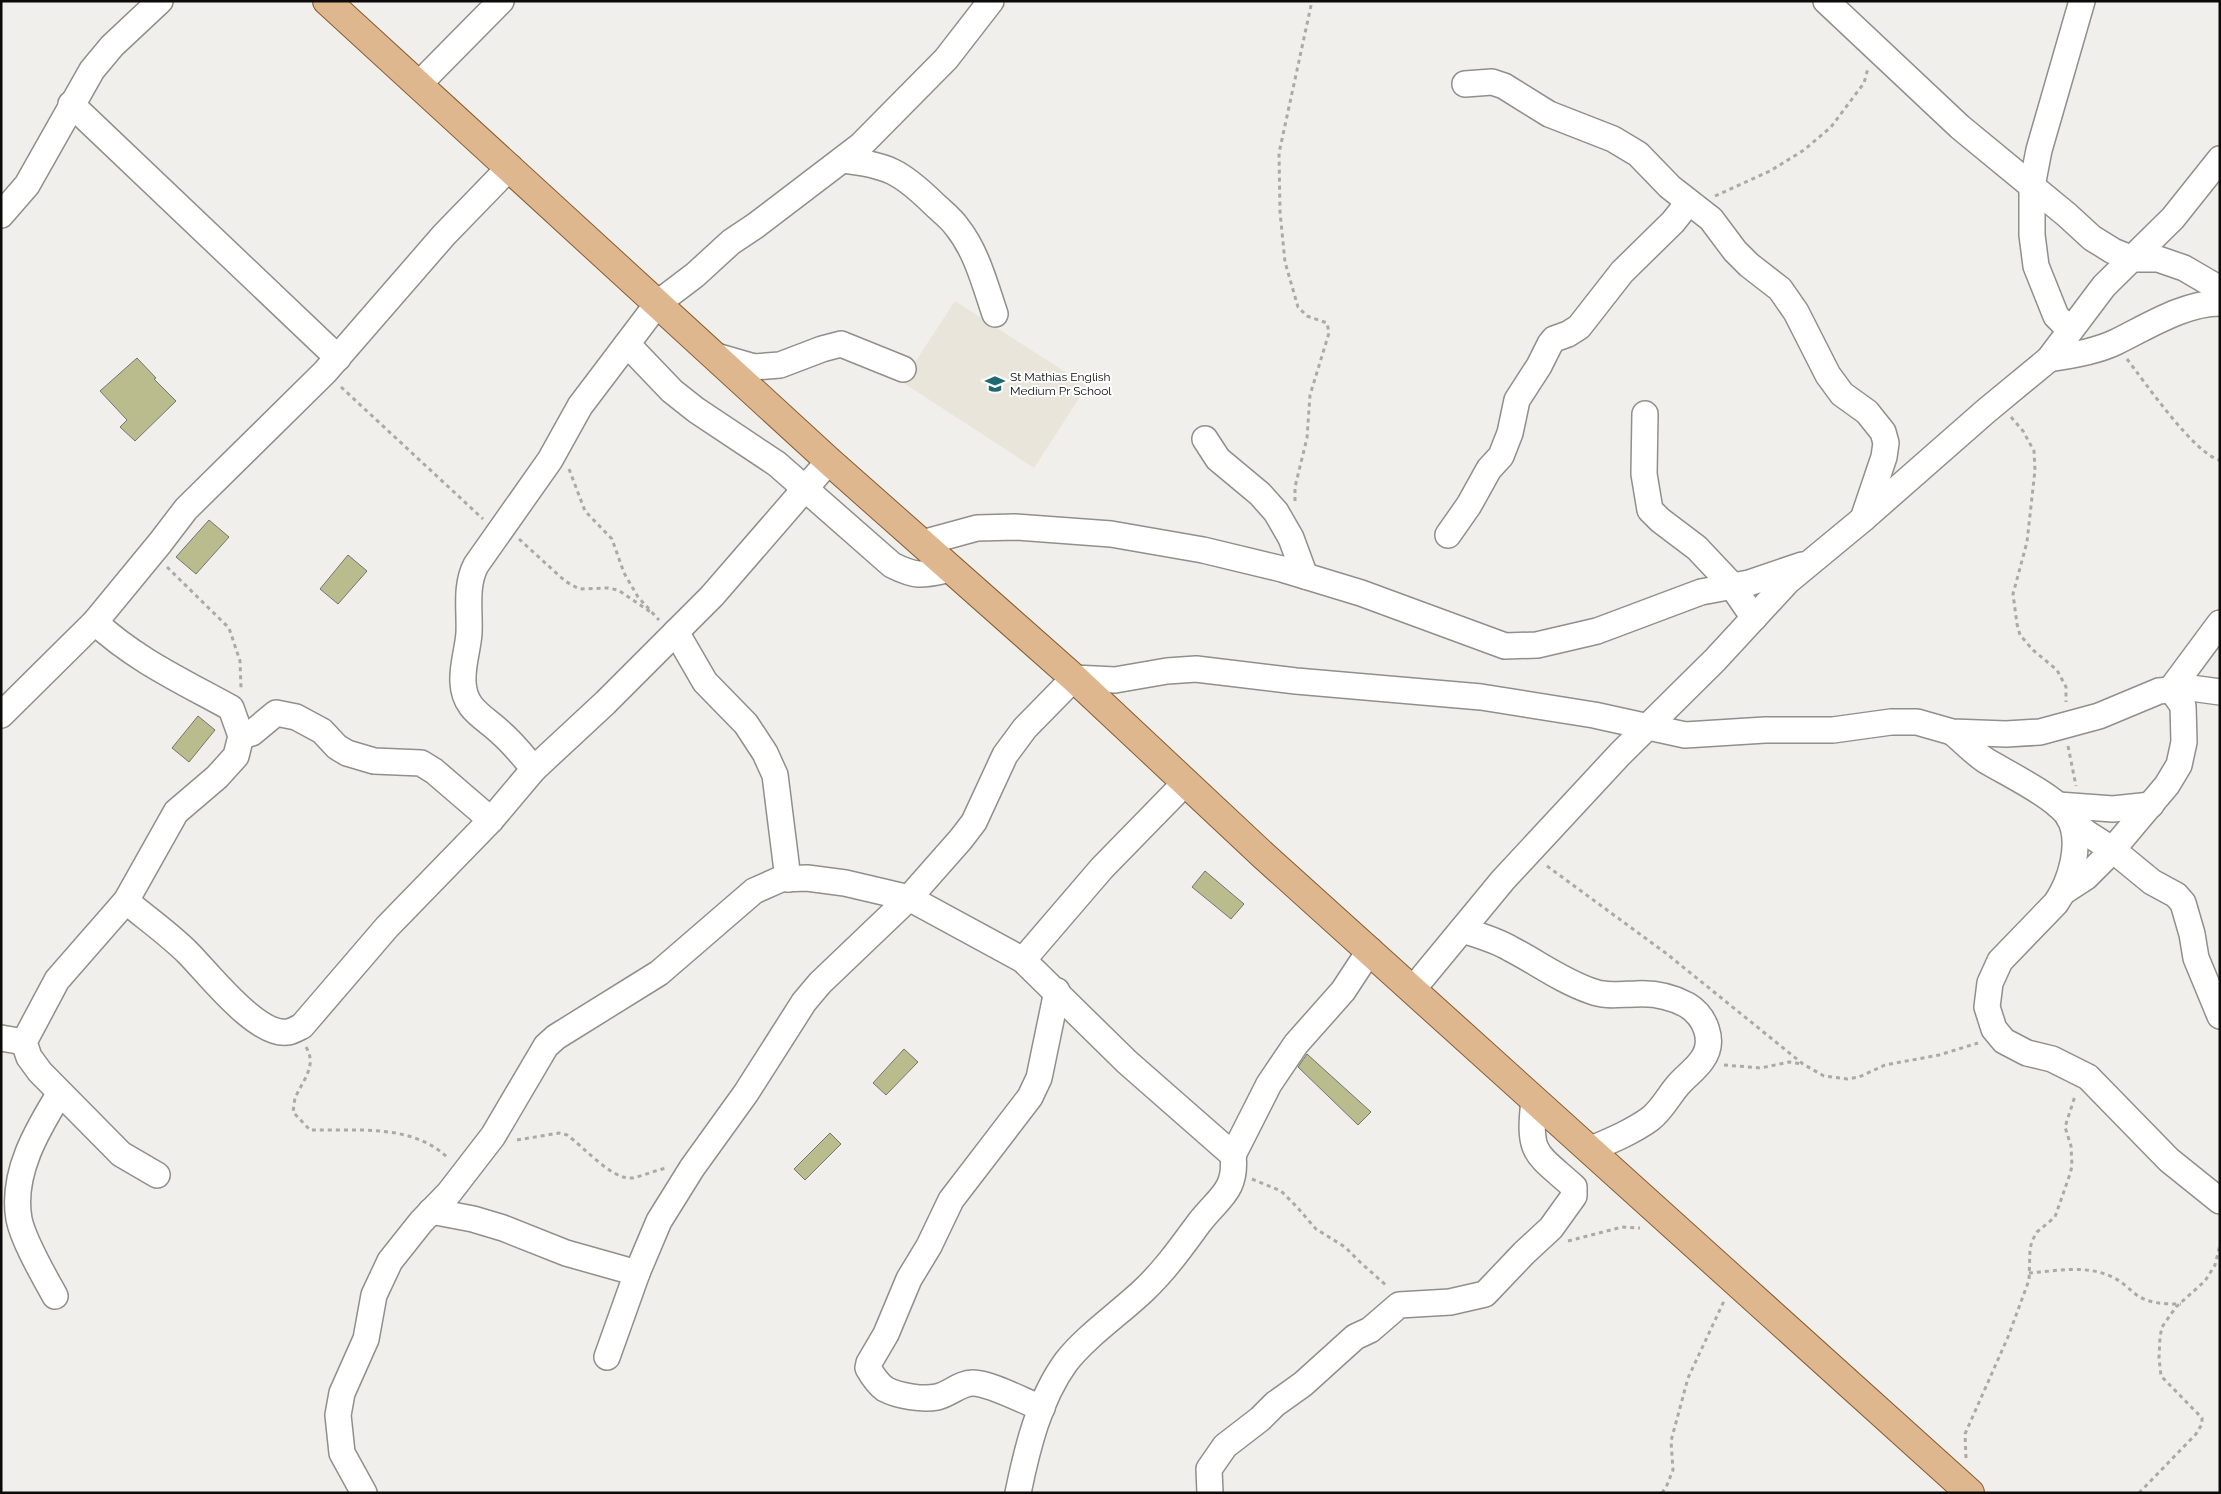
<svg xmlns="http://www.w3.org/2000/svg" width="2221" height="1494" viewBox="0 0 2221 1494" font-family="Raleway,sans-serif">
  <style>
    .built { fill: #eae5da }
    .building { fill: #babc8d; stroke: #757571 }
    .lines { fill: none; stroke-linecap: round; stroke-linejoin: round }
    .minor-casing { stroke: #918f8c; stroke-width: 28 }
    .major-casing { stroke: #875c30; stroke-width: 30 }
    .path { stroke: #abaaa6; stroke-width: 3; stroke-dasharray: 4 4; stroke-linecap: butt }
    .minor { stroke: #fff; stroke-width: 25 }
    .major { stroke: #dfb78f; stroke-width: 28 }
    .labels { text-anchor: middle; dominant-baseline: central; stroke-width: 4; stroke-linejoin: round; paint-order: stroke }
    .poi-label { font-size: 12px; fill: #0c0b0a; stroke: #fff; text-anchor: start }
  </style>
  <rect width="100%" height="100%" fill="#f0efeb"/>
  <!-- built -->
  <path class="built" d="M 955,301 L 1087,386 L 1034,468 L 902,382 Z"/>
  <!-- building -->
  <g class="building">
    <path d="M 137,358 L 156,378 L 154,379 L 176,401 L 135,441 L 120,427 L 127,420 L 100,391 Z"/>
    <path d="M 209,520 L 229,537 L 196,574 L 176,557 Z"/>
    <path d="M 348,555 L 367,571 L 338,604 L 320,589 Z"/>
    <path d="M 198,716 L 215,730 L 189,762 L 172,748 Z"/>
    <path d="M 1205,871 L 1244,904 L 1231,919 L 1192,887 Z"/>
    <path d="M 904,1049 L 918,1062 L 886,1095 L 873,1083 Z"/>
    <path d="M 1307,1054 L 1371,1112 L 1358,1125 L 1298,1067 Z"/>
    <path d="M 830,1133 L 841,1144 L 805,1180 L 794,1169 Z"/>
  </g>
  <g class="lines">
    <defs>
      <g id="minor">
        <path d="M 1826,1 L 1960,127 L 2067,215 L 2092,238 L 2113,251 L 2133,259 L 2158,259 L 2184,268 L 2220,289"/>
        <path d="M 419,84 L 501,1"/>
        <path d="M 1465,84 L 1492,82 L 1504,86 L 1549,114 L 1613,139 L 1638,154 L 1670,187 L 1711,219 L 1735,251 L 1749,265 L 1780,289 L 1796,312 L 1828,375 L 1842,394 L 1867,412 L 1883,432 L 1886,443 L 1884,457 L 1863,519"/>
        <path d="M 71,104 L 338,358"/>
        <path d="M 843,160 C 888,165 901,172 933,203 C 941,211 951,218 957,227 C 977,252 985,285 995,314"/>
        <path d="M 1,215 L 27,185 L 92,70 L 112,46 L 160,1"/>
        <path d="M 2070,330 L 2056,316 L 2036,266 L 2032,235 L 2032,186 L 2039,150 L 2082,1"/>
        <path d="M 627,344 L 672,391 L 696,410 L 777,464 L 892,565 C 918,578 923,575 951,569"/>
        <path d="M 716,356 L 754,367 L 780,365 L 822,349 L 841,344 L 903,369"/>
        <path d="M 2049,359 C 2071,355 2095,352 2116,342 C 2147,327 2184,303 2220,303"/>
        <path d="M 1645,414 L 1644,474 L 1650,510 L 1660,520 L 1697,548 L 1730,583 L 1754,618"/>
        <path d="M 1205,439 L 1218,459 L 1260,494 L 1276,512 L 1291,538 L 1305,576"/>
        <path d="M 1448,535 L 1469,505 L 1489,469 L 1501,456 L 1510,433 L 1517,400 L 1539,366 L 1550,344 L 1554,339 L 1568,334 L 1579,327 L 1622,272 L 1673,222 L 1688,203"/>
        <path d="M 922,543 L 977,528 L 1015,527 L 1111,534 L 1203,550 L 1282,569 L 1361,593 L 1505,646 L 1537,645 L 1597,631 L 1701,592 L 1749,583 L 1802,565"/>
        <path d="M 95,622 C 134,659 184,682 231,708 L 241,736 L 236,756 L 217,777 L 176,812 L 126,901 L 57,980 L 24,1042 L 29,1057 L 40,1072 L 121,1154 L 157,1175"/>
        <path d="M 676,632 L 705,682 L 746,724 L 765,753 L 775,775 L 788,879"/>
        <path d="M 1,715 L 95,622 L 160,543 L 186,509 L 325,372 L 444,235 L 510,167"/>
        <path d="M 1952,732 C 1963,741 1973,752 1985,760 C 2006,773 2059,798 2070,819 C 2082,844 2071,881 2056,903 L 2000,961 L 1990,983 L 1987,1007 L 1994,1029 L 2004,1041 L 2027,1053 L 2052,1059 L 2088,1077 L 2169,1160 L 2220,1201"/>
        <path d="M 241,736 L 252,733 L 276,713 L 296,717 L 322,731 L 337,747 L 347,753 L 374,761 L 421,763 L 434,771 L 491,820"/>
        <path d="M 534,769 C 523,756 513,743 500,732 C 483,716 464,709 463,682 C 462,665 468,649 469,633 C 470,610 465,586 476,565 L 550,460 L 580,406 L 658,303 L 695,275 L 731,242 L 755,226 L 860,146 L 946,59 L 991,1"/>
        <path d="M 2058,805 L 2113,809 L 2151,805"/>
        <path d="M 2069,818 L 2085,832 L 2113,850 L 2152,882 L 2176,895 L 2183,903 L 2192,934 L 2196,958 L 2220,1016"/>
        <path d="M 2063,892 L 2086,877 L 2108,855 L 2167,785 L 2179,765 L 2184,742 L 2183,706 L 2171,689 L 2220,623"/>
        <path d="M 126,901 C 146,918 169,934 188,953 C 208,973 257,1037 288,1032 C 293,1031 298,1028 302,1026 L 387,927 L 491,820 L 534,769 L 605,703 L 712,596 L 829,461"/>
        <path d="M 1462,930 C 1478,935 1496,940 1511,949 C 1538,963 1562,981 1591,991 C 1606,997 1620,994 1636,994 C 1653,993 1672,997 1687,1005 C 1705,1016 1716,1041 1702,1060 C 1696,1069 1686,1076 1679,1084 C 1669,1095 1662,1110 1650,1119 C 1632,1132 1610,1141 1589,1150"/>
        <path d="M 1023,960 L 1102,868 L 1186,782"/>
        <path d="M 1413,989 L 1503,880 L 1620,754 L 1715,660 L 1788,581 L 1863,519 L 1986,411 L 2049,359 L 2104,286 L 2173,218 L 2220,159"/>
        <path d="M 1,1038 L 24,1042"/>
        <path d="M 1233,1155 L 1269,1084 L 1296,1044 L 1343,991 L 1370,950"/>
        <path d="M 431,1211 L 473,1219 L 503,1228 L 566,1253 L 637,1273"/>
        <path d="M 55,1296 C 44,1276 23,1240 19,1219 C 11,1174 37,1130 60,1093"/>
        <path d="M 607,1357 L 637,1273 L 659,1221 L 692,1168 L 746,1093 L 804,1002 L 820,983 L 909,898 L 961,839 L 974,822 L 1005,755 L 1025,728 L 1074,678 L 1115,680 L 1167,671 L 1196,669 L 1296,681 L 1481,697 L 1594,715 L 1685,735 L 1765,730 L 1833,730 L 1891,722 L 1917,722 L 1952,732 L 2006,734 L 2040,732 L 2099,716 L 2159,691 L 2191,688 L 2220,692"/>
        <path d="M 1042,1408 C 1025,1402 990,1383 973,1383 C 960,1383 950,1394 937,1397 C 923,1400 898,1396 885,1389 C 878,1384 872,1375 868,1368 L 869,1363 L 886,1334 L 909,1279 L 929,1246 L 951,1200 L 1030,1097 L 1039,1078 L 1057,991"/>
        <path d="M 364,1493 L 342,1453 L 338,1415 L 342,1393 L 366,1339 L 374,1295 L 390,1261 L 421,1222 L 449,1193 L 493,1136 L 546,1046 L 556,1037 L 659,973 L 754,891 L 781,879 L 807,878 L 845,883 L 909,898 L 1023,960 L 1127,1062 L 1233,1155 C 1237,1191 1219,1197 1199,1223 C 1182,1246 1166,1269 1144,1290 C 1121,1312 1085,1337 1066,1362 C 1039,1399 1027,1449 1018,1493"/>
        <path d="M 1210,1493 L 1209,1469 L 1225,1446 L 1260,1419 L 1275,1404 L 1303,1384 L 1355,1337 L 1370,1330 L 1399,1305 L 1450,1302 L 1485,1294 L 1524,1253 L 1551,1228 L 1574,1196 L 1574,1187 C 1535,1152 1528,1155 1534,1100"/>
      </g>
      <path id="major" d="M 327,1 L 829,461 L 1074,678 L 1264,856 L 1970,1493"/>
    </defs>
    <!-- minor casing -->
    <use href="#minor" class="minor-casing"/>
    <!-- major casing -->
    <use href="#major" class="major-casing"/>
    <!-- path -->
    <g class="path">
      <path d="M 1715,196 L 1770,171 L 1804,150 L 1831,127 L 1864,83 L 1868,68"/>
      <path d="M 2127,359 C 2144,381 2195,455 2220,460"/>
      <path d="M 341,387 L 483,519"/>
      <path d="M 2011,417 L 2023,431 L 2034,451 L 2035,470 L 2027,542 L 2013,594 L 2017,624 L 2020,635 L 2033,650 L 2057,670 L 2066,687 L 2066,702"/>
      <path d="M 569,469 L 585,511 L 612,539 L 624,573 L 638,597 L 659,620"/>
      <path d="M 1295,501 L 1295,487 L 1307,438 L 1310,395 L 1329,333 L 1327,323 L 1307,316 L 1298,307 L 1285,262 L 1280,212 L 1279,153 L 1312,1"/>
      <path d="M 519,539 L 565,581 L 579,589 L 608,588 L 618,590 L 652,613"/>
      <path d="M 167,567 L 229,628 L 240,661 L 241,688"/>
      <path d="M 2068,746 L 2076,786"/>
      <path d="M 1547,866 L 1667,954 L 1803,1064 L 1824,1076 L 1847,1079 L 1859,1077 L 1885,1065 L 1939,1055 L 1978,1043"/>
      <path d="M 306,1047 C 317,1065 304,1079 296,1096 C 294,1100 294,1106 293,1112 L 310,1130 C 357,1131 413,1123 449,1159"/>
      <path d="M 1724,1065 L 1761,1068 L 1789,1062 L 1802,1064"/>
      <path d="M 517,1140 L 559,1133 L 567,1135 C 584,1147 612,1180 632,1178 C 644,1176 655,1170 667,1168"/>
      <path d="M 1252,1179 L 1281,1191 L 1296,1206 L 1316,1229 L 1345,1247 L 1361,1263 L 1388,1287"/>
      <path d="M 1568,1241 L 1622,1227 L 1640,1228"/>
      <path d="M 2029,1273 C 2057,1271 2088,1264 2114,1278 C 2121,1281 2127,1287 2133,1292 C 2146,1304 2164,1304 2181,1304"/>
      <path d="M 1966,1458 L 1965,1434 L 2008,1337 L 2029,1280 L 2030,1249 L 2032,1241 L 2037,1232 L 2055,1217 L 2070,1174 L 2072,1166 L 2071,1146 L 2065,1127 L 2075,1096"/>
      <path d="M 1662,1493 L 1667,1485 L 1673,1470 L 1671,1441 L 1688,1378 L 1724,1301"/>
      <path d="M 2139,1493 L 2196,1434 L 2202,1424 L 2202,1418 L 2161,1376 L 2159,1358 L 2160,1337 L 2162,1327 L 2176,1307 L 2205,1281 L 2215,1265 L 2220,1245"/>
    </g>
    <!-- minor -->
    <use href="#minor" class="minor"/>
    <!-- major -->
    <use href="#major" class="major"/>
  </g>
  <!-- icons -->
  <defs>
    <symbol id="school-bare" viewBox="-9 -9 18 18"><path d="M0-5L7-2L0 1L-7-2ZM-4 1L0 2.5L4 1V4Q0 6-4 4Z" fill="#1e6a6f" stroke="#fff" stroke-width="2.5" paint-order="stroke"/></symbol>
  </defs>
  <g fill-rule="evenodd">
    <use href="#school-bare" x="981" y="370" width="28" height="28"/>
  </g>
  <g class="labels">
    <!-- poi labels -->
    <g class="poi-label">
      <text x="1010" y="377">St Mathias English<tspan x="1010" dy="14">Medium Pr School</tspan></text>
    </g>
  </g>
  <!-- border -->
  <rect width="2221" height="1494" fill="none" stroke="#0c0b0a" stroke-width="5"/>
</svg>
